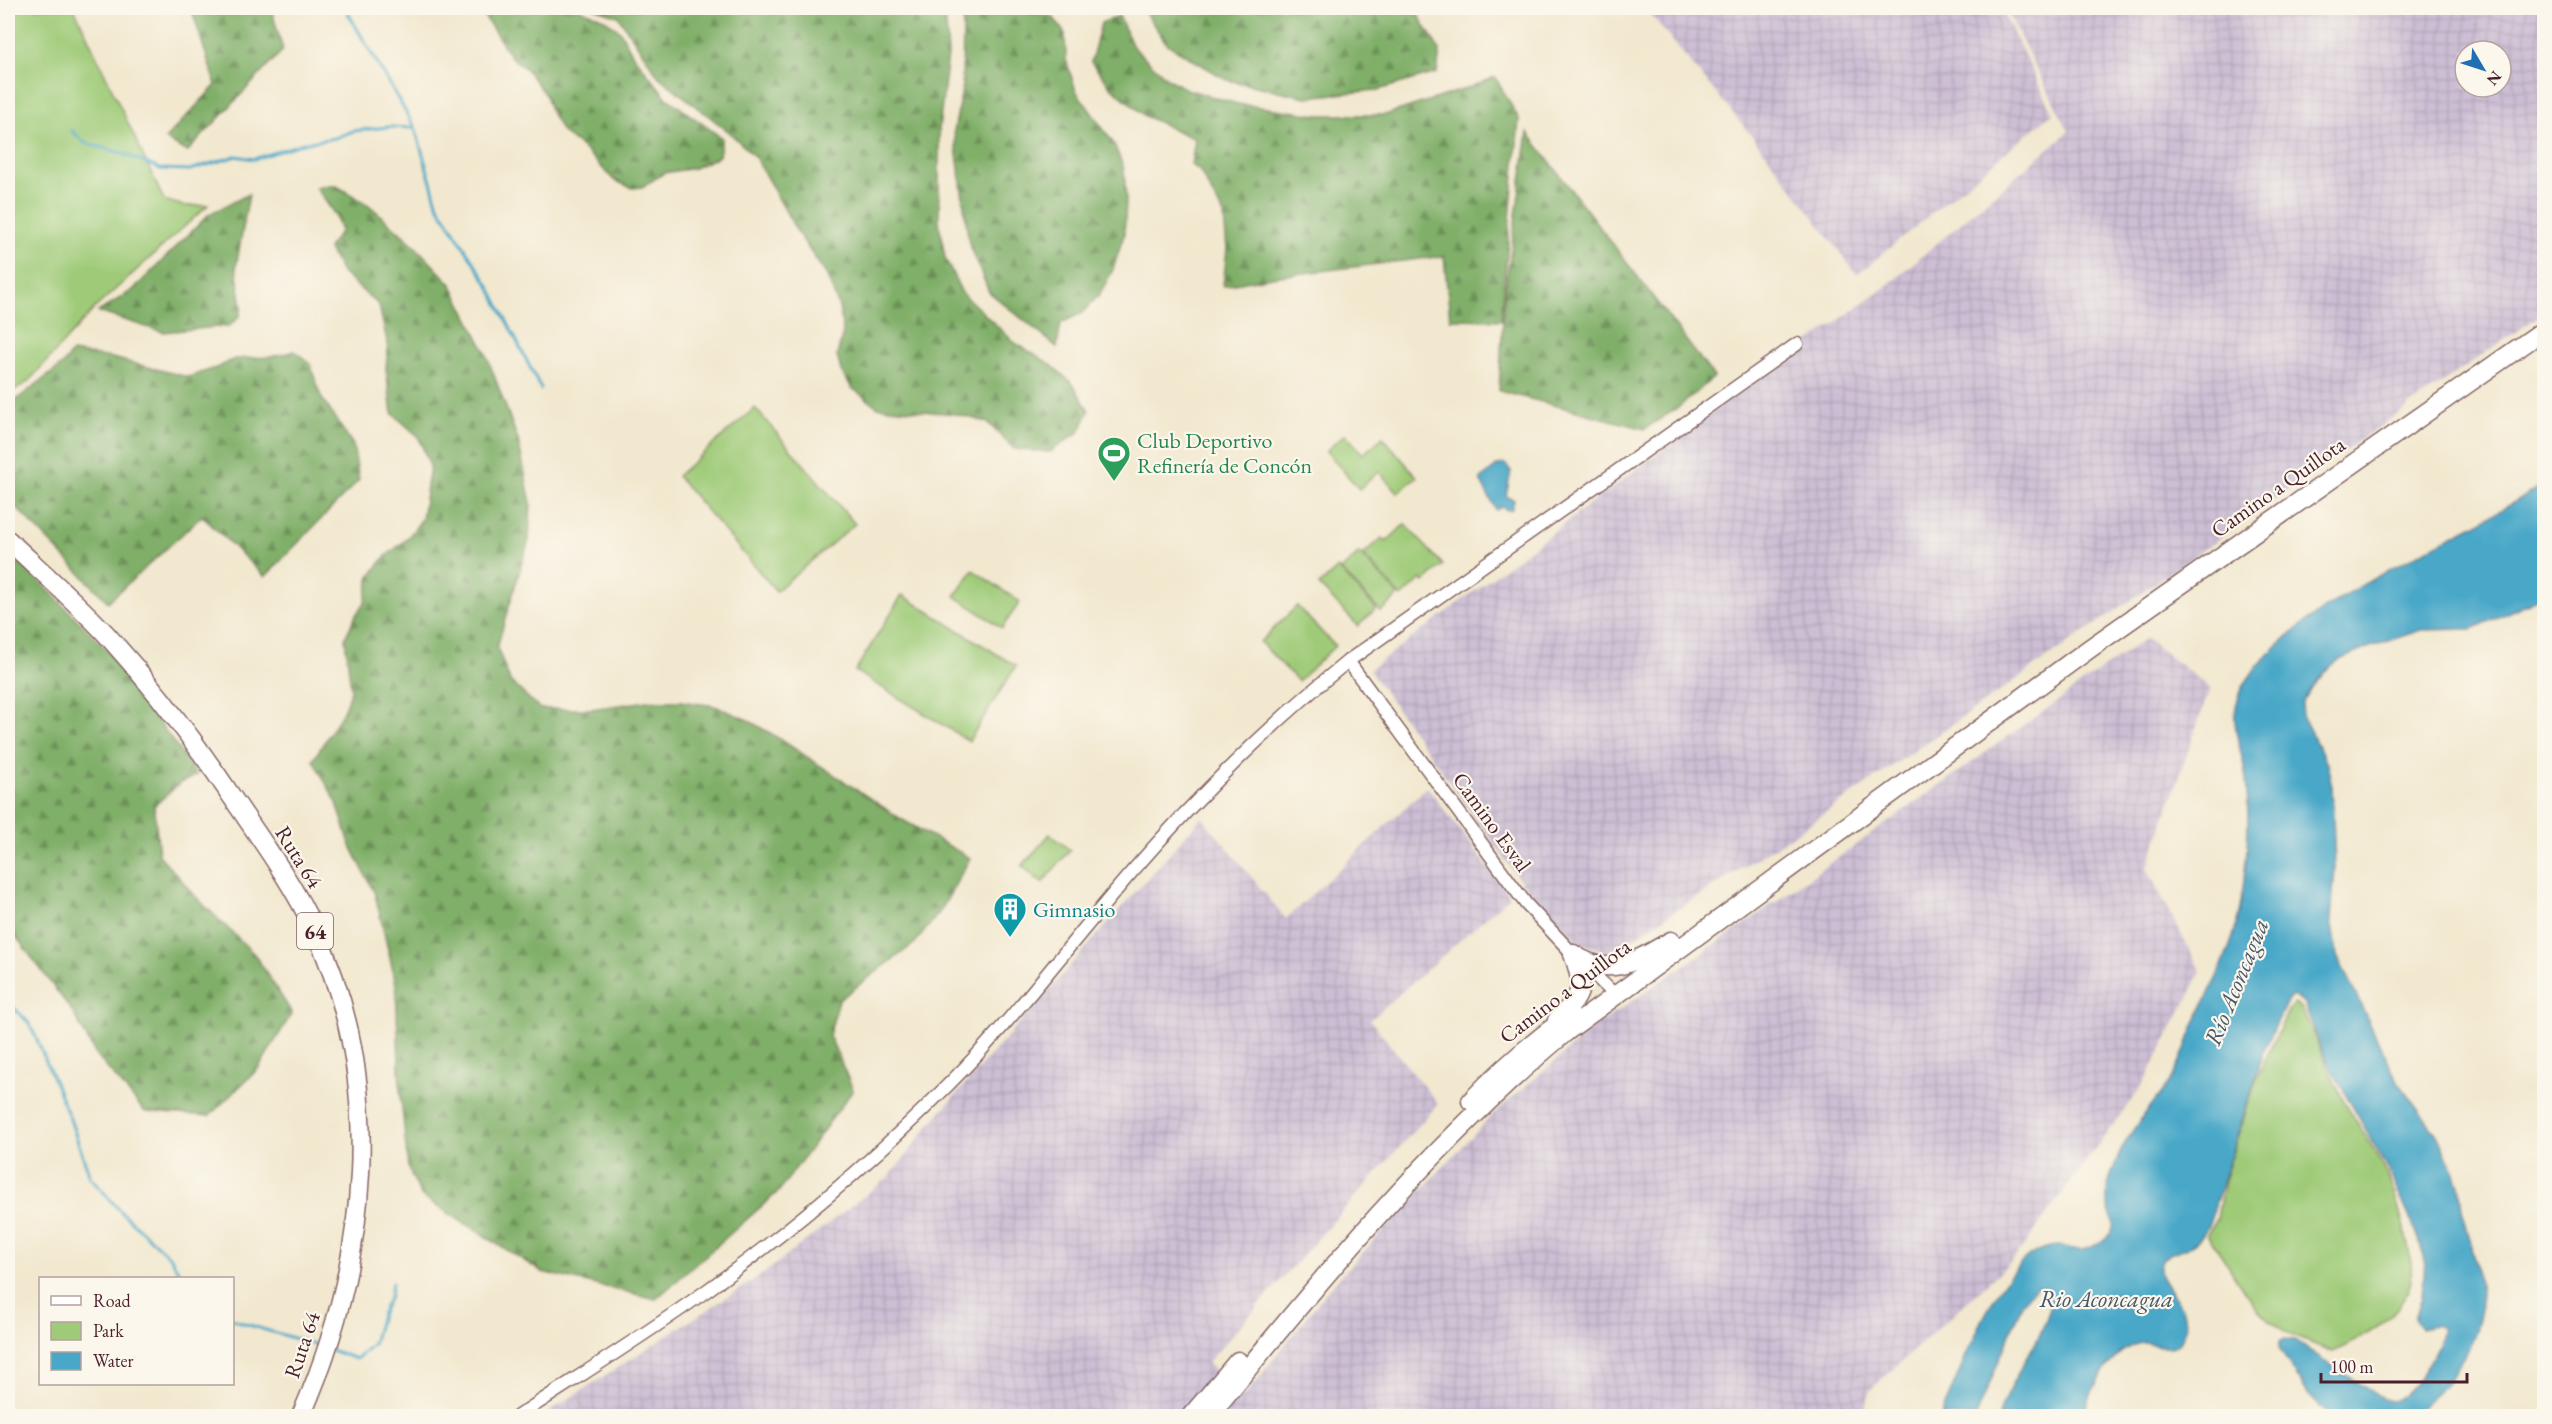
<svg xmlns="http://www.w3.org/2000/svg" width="2552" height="1424" viewBox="0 0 2552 1424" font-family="'EB Garamond',serif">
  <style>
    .industrial { fill: url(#industrial-grid); fill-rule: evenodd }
    .green { fill: #9fcb78; stroke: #747552; stroke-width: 1.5 }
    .forest { fill: url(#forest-firs); stroke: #64674a; stroke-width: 1.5 }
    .water { fill: #49a8c8; stroke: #4a647a; stroke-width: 1.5 }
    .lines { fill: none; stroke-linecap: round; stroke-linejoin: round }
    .stream { stroke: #49a8c8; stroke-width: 3 }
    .minor-casing { stroke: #856564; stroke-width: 15 }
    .primary-casing { stroke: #856564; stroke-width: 21 }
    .minor { stroke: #fff; stroke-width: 12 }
    .primary { stroke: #fff; stroke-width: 18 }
    .labels { text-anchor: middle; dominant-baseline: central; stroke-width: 4.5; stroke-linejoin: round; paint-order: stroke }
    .shield { fill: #fbf7ec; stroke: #7f6065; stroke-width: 1.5 }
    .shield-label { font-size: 21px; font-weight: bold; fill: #4a1f2b }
    .leisure-label { font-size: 22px; fill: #27864d; stroke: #fbf7ec; text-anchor: start }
    .street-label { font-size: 22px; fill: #4a1f2b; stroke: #fbf7ec }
    .culture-label { font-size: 22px; fill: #0d838f; stroke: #fbf7ec; text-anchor: start }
    .water-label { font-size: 24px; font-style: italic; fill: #4a566a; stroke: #fbf7ec }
  </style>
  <defs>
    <pattern id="industrial-grid" width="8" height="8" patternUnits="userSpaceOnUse" patternTransform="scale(1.5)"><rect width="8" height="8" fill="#ccbed4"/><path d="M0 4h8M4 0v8" fill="none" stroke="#b1a3b6"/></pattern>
    <pattern id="forest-firs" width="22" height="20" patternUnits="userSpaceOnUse" patternTransform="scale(1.5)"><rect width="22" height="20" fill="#7faf68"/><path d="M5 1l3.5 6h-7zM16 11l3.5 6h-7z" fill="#6a8e56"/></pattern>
  </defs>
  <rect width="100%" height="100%" fill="#fbf7ec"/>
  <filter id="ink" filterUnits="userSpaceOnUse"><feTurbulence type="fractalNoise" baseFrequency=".0167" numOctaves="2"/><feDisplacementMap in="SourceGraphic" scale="12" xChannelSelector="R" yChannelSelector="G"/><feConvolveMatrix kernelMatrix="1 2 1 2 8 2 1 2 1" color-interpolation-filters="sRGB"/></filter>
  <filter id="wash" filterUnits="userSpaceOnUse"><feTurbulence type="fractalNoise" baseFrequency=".008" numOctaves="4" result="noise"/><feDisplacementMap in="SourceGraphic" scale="24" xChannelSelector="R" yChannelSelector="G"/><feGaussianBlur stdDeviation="1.35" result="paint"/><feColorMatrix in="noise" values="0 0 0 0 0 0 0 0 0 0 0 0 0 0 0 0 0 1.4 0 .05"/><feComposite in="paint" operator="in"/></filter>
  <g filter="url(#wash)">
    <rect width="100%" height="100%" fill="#f2e8cf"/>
    <!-- industrial -->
    <g class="industrial">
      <path d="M 1645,8 L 2001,8 L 2053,113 L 1857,275 L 1757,142 Z"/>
      <path d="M 2005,8 L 2544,8 L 2544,312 L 1802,829 L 1627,942 L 1607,952 L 1580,943 L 1533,898 L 1369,670 L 1734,396 L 1888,285 L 2069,131 ZM 2465,51 L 2501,51 L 2501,87 L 2465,87 Z"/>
      <path d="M 2146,638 L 2210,688 L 2147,869 L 2201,972 L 2144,1083 L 2014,1259 L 1870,1390 L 1862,1416 L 542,1416 L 760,1276 L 889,1177 L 935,1118 L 1202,817 L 1286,919 L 1427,787 L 1510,896 L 1370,1020 L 1438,1104 L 1207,1363 L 1243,1398 L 1331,1286 L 1491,1116 L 1597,1025 L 1759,914 Z"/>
    </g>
    <!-- green -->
    <g class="green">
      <path d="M 8,8 L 74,8 L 164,200 L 184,206 L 208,205 L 95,308 L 28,382 L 8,394 Z"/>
      <path d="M 755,408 L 855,524 L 776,591 L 677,476 Z"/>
      <path d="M 1345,434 L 1363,454 L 1383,437 L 1417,477 L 1398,493 L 1379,472 L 1359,489 L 1326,451 Z"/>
      <path d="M 1405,524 L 1443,565 L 1424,582 L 1421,579 L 1402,597 L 1363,555 L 1382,538 L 1386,542 Z"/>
      <path d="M 1359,553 L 1399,595 L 1381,612 L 1341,570 Z"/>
      <path d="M 1338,568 L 1376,609 L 1358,626 L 1319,585 Z"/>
      <path d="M 973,570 L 1020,602 L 1002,628 L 955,596 Z"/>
      <path d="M 902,595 L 1016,666 L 969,741 L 855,671 Z"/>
      <path d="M 1297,606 L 1335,646 L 1298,681 L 1260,642 Z"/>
      <path d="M 1050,834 L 1070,850 L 1042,883 L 1022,866 Z"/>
      <path d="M 2294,1004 L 2301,1008 C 2316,1036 2326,1067 2341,1095 C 2353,1120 2371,1141 2383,1166 C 2394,1187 2417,1263 2410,1285 C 2397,1321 2364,1337 2333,1352 C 2311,1343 2288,1336 2270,1321 C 2243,1298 2228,1261 2207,1234 L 2217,1218 L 2224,1181 L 2256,1080 L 2289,1009 Z"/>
    </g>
    <!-- forest -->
    <g class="forest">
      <path d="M 191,8 L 271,8 L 283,50 L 187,152 L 165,139 L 216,85 Z"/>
      <path d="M 479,8 L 578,8 L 604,19 L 620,31 L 633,55 L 667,98 L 722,138 L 719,156 L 694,168 L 664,173 L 642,187 L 632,188 L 614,180 L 583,148 L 562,132 L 550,110 L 546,96 L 527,70 L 511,57 Z"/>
      <path d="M 594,8 L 945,8 L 948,55 L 939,129 L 939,224 L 945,258 L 962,293 L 1015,343 L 1049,363 L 1073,384 L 1089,411 L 1079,432 L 1050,452 L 1014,449 L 987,422 L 955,414 L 878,407 L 852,388 L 841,371 L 837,356 L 843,332 L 839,307 L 826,274 L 798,233 L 755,157 L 729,132 L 659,77 L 618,16 Z"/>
      <path d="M 991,8 L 1010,8 L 1053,17 L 1065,34 L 1066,60 L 1076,91 L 1114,144 L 1124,169 L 1126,201 L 1124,235 L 1112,272 L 1099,295 L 1082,313 L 1061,323 L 1057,347 L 989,292 L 969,243 L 954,131 L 962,90 L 963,20 Z"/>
      <path d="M 1142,8 L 1414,8 L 1440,51 L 1437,73 L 1378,90 L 1306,97 L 1227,80 L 1167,44 Z"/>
      <path d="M 1119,16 L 1133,47 L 1168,79 L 1186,89 L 1238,104 L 1318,115 L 1385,115 L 1471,87 L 1495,77 L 1519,119 L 1501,320 L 1450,319 L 1444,256 L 1271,277 L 1223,286 L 1227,249 L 1224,215 L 1199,170 L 1191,165 L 1195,139 L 1145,116 L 1111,87 L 1091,62 L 1101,23 Z"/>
      <path d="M 1528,133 L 1714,377 L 1680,406 L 1645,429 L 1499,391 L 1504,298 Z"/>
      <path d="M 335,185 L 369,205 L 413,244 L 451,284 L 485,351 L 518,440 L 531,503 L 529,539 L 497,647 L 510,681 L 540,709 L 591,709 L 648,701 L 681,701 L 715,706 L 748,720 L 783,741 L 901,819 L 970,858 L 941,910 L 915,943 L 839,1000 L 829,1035 L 853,1090 L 779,1191 L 656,1299 L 542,1272 L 421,1196 L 408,1167 L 400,1089 L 396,984 L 375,894 L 350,844 L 337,803 L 313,760 L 342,714 L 351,690 L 345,638 L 356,615 L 365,602 L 370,576 L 385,557 L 407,539 L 422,519 L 430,466 L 418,436 L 392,413 L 386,369 L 388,346 L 379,305 L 343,274 L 328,248 L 341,231 L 335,215 L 316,187 Z"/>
      <path d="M 249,194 L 236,267 L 242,307 L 239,317 L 229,326 L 163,332 L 98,312 L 133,290 L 209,214 Z"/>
      <path d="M 295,351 L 310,364 L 321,397 L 353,445 L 359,480 L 265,577 L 202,516 L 108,602 L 8,499 L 8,406 L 63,364 L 72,352 L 112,358 L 188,377 L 219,367 L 234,359 L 270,357 Z"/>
      <path d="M 8,549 L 107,650 L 197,775 L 180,783 L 154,806 L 159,855 L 198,899 L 255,955 L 292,1013 L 258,1069 L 209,1116 L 145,1112 L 96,1055 L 72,1011 L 8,926 Z"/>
    </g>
    <!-- water -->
    <g class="water">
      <path d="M 1505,464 L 1511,471 L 1506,496 L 1514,500 L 1512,509 L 1508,510 L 1501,507 L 1496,510 L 1480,480 L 1498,465 Z"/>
      <path d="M 2544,484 L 2544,596 L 2472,629 L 2421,630 L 2367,648 L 2339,660 L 2325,671 L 2302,702 L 2302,715 L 2327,764 L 2332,786 L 2335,869 L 2331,919 L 2337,956 L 2397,1080 L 2437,1135 L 2453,1169 L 2459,1185 L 2462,1209 L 2476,1263 L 2482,1305 L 2476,1332 L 2465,1356 L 2443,1387 L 2411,1416 L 2329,1416 L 2308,1394 L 2279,1348 L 2280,1342 L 2283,1339 L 2294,1340 L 2381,1398 C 2382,1398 2390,1401 2391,1401 C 2411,1399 2443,1346 2442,1328 L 2435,1325 L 2421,1328 L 2415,1318 L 2422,1297 L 2425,1261 L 2419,1239 L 2388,1169 L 2323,1054 L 2304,1003 L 2293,996 L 2288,999 L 2265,1048 L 2209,1224 C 2204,1233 2200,1240 2191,1245 C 2181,1253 2161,1251 2160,1268 C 2158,1287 2203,1314 2179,1343 C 2169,1355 2154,1340 2141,1343 C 2112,1348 2089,1391 2084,1416 L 1999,1416 C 2006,1382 2059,1320 2050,1290 L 2037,1286 L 2023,1302 L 1976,1416 L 1941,1416 C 1959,1374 1992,1281 2029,1256 C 2037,1251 2048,1246 2058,1246 C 2066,1246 2074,1251 2082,1250 C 2092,1248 2108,1240 2112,1231 C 2117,1221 2108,1213 2107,1202 C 2105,1187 2113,1169 2119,1155 C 2133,1124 2157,1102 2174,1074 C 2183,1058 2188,1039 2195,1023 C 2216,977 2235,948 2242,896 C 2247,860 2250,816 2246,780 C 2242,740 2222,718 2248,679 C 2292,615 2401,563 2470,527 C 2495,514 2520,499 2544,484 Z"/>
    </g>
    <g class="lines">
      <!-- stream -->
      <g class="stream">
        <path d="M 345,8 L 415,128 L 438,206 L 489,286 L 541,389"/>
        <path d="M 71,130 L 85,143 L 122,153 L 160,169 L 190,170 L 236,156 L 254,159 L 304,143 L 335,138 L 353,131 L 388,127 L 415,128"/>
        <path d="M 8,946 L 11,958 L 8,982"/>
        <path d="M 8,1002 L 29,1023 L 38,1042 L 70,1119 L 90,1177 L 122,1213 L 171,1258 L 182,1278"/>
        <path d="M 232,1319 C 261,1330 290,1336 319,1346"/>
        <path d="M 331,1350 L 356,1359 L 373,1344 L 381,1315 L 390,1297 L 392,1283"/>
      </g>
    </g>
  </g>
  <g filter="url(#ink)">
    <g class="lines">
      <defs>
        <g id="minor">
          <path d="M 1348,661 L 1526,904 L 1573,954 L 1615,995"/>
          <path d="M 518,1416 C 579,1376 642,1337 702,1294 C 789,1232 872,1162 948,1085 C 1013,1020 1069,945 1129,875 C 1196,798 1268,726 1348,661 L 1797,344"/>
        </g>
        <g id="primary">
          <path d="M 8,540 C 41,571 75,601 106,634 C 152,685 194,740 232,797 C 261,840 292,882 314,929 C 387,1083 368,1264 301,1416"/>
          <path d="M 1573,954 C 1611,980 1637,960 1671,941"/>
          <path d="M 1557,1020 C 1582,995 1586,989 1573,954"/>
          <path d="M 1471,1101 C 1501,1069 1534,1041 1570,1015"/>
          <path d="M 1191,1416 L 1238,1361"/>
          <path d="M 1209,1416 C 1319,1281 1432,1143 1567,1031 L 2089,649 L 2544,330"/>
        </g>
      </defs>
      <!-- minor casing -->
      <use href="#minor" class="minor-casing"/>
      <!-- primary casing -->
      <use href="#primary" class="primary-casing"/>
      <!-- minor -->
      <use href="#minor" class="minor"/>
      <!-- primary -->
      <use href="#primary" class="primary"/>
    </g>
  </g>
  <!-- icons -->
  <defs>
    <symbol id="stadium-pin" viewBox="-11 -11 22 30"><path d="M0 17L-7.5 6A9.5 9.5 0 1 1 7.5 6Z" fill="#2e9e5b" stroke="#fbf7ec"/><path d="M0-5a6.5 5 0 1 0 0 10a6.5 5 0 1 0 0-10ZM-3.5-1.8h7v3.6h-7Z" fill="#fff"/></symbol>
    <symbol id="building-pin" viewBox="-11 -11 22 30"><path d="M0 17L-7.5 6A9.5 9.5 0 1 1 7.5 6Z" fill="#0f9aa8" stroke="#fbf7ec"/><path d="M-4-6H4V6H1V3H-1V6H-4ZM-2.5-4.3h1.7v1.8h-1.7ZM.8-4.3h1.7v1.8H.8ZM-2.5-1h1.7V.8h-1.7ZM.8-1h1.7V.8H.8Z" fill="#fff"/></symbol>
  </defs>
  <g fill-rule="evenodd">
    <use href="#stadium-pin" x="1095" y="434" width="38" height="52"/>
    <use href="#building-pin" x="991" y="890" width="38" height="52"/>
  </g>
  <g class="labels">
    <!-- shield labels -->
    <rect class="shield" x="297" y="913" width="36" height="36" rx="4.5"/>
    <g class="shield-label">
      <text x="315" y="931">64</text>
    </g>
    <!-- leisure labels -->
    <g class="leisure-label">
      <text x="1137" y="440">Club Deportivo<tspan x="1137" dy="25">Refinería de Concón</tspan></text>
    </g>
    <!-- street labels -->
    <g class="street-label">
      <text transform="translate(2278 487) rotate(-35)">Camino a Quillota</text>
      <text transform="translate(1492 822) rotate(54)">Camino Esval</text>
      <text transform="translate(299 857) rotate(58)">Ruta 64</text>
      <text transform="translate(1565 991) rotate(-37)">Camino a Quillota</text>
      <text transform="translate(302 1345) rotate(-71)">Ruta 64</text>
    </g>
    <!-- culture labels -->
    <g class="culture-label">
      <text x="1033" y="909">Gimnasio</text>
    </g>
    <!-- water labels -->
    <g class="water-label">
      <text transform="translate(2236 982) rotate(-68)">Río Aconcagua</text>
      <text x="2106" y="1298">Rio Aconcagua</text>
    </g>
  </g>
  <!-- margin -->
  <rect width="2552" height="1424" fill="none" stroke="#fbf7ec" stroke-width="30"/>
  <!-- legend -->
  <rect x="39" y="1277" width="195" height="108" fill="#fbf7ec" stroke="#b4a19f" stroke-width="1.5"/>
  <rect x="51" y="1296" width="30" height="9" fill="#ffffff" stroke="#b4a19f" stroke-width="1.5"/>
  <text x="93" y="1307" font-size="18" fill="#4a1f2b">Road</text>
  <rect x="51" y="1322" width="30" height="18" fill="#9fcb78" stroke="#b4a19f" stroke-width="1.5"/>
  <text x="93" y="1337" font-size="18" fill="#4a1f2b">Park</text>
  <rect x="51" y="1352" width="30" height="18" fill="#49a8c8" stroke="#b4a19f" stroke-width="1.5"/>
  <text x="93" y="1367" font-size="18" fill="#4a1f2b">Water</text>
  <!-- north arrow -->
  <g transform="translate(2483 69) rotate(129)"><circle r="28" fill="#fbf7ec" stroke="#b4a19f" stroke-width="1.5"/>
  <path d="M0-4.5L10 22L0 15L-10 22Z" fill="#1f6fb2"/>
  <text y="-9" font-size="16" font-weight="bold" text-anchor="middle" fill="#4a1f2b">N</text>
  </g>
  <!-- scale -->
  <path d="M2321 1373v9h146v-9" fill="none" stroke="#4a1f2b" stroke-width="3"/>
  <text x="2330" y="1373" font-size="18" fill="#4a1f2b" stroke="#fbf7ec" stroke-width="4.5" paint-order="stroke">100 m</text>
</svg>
